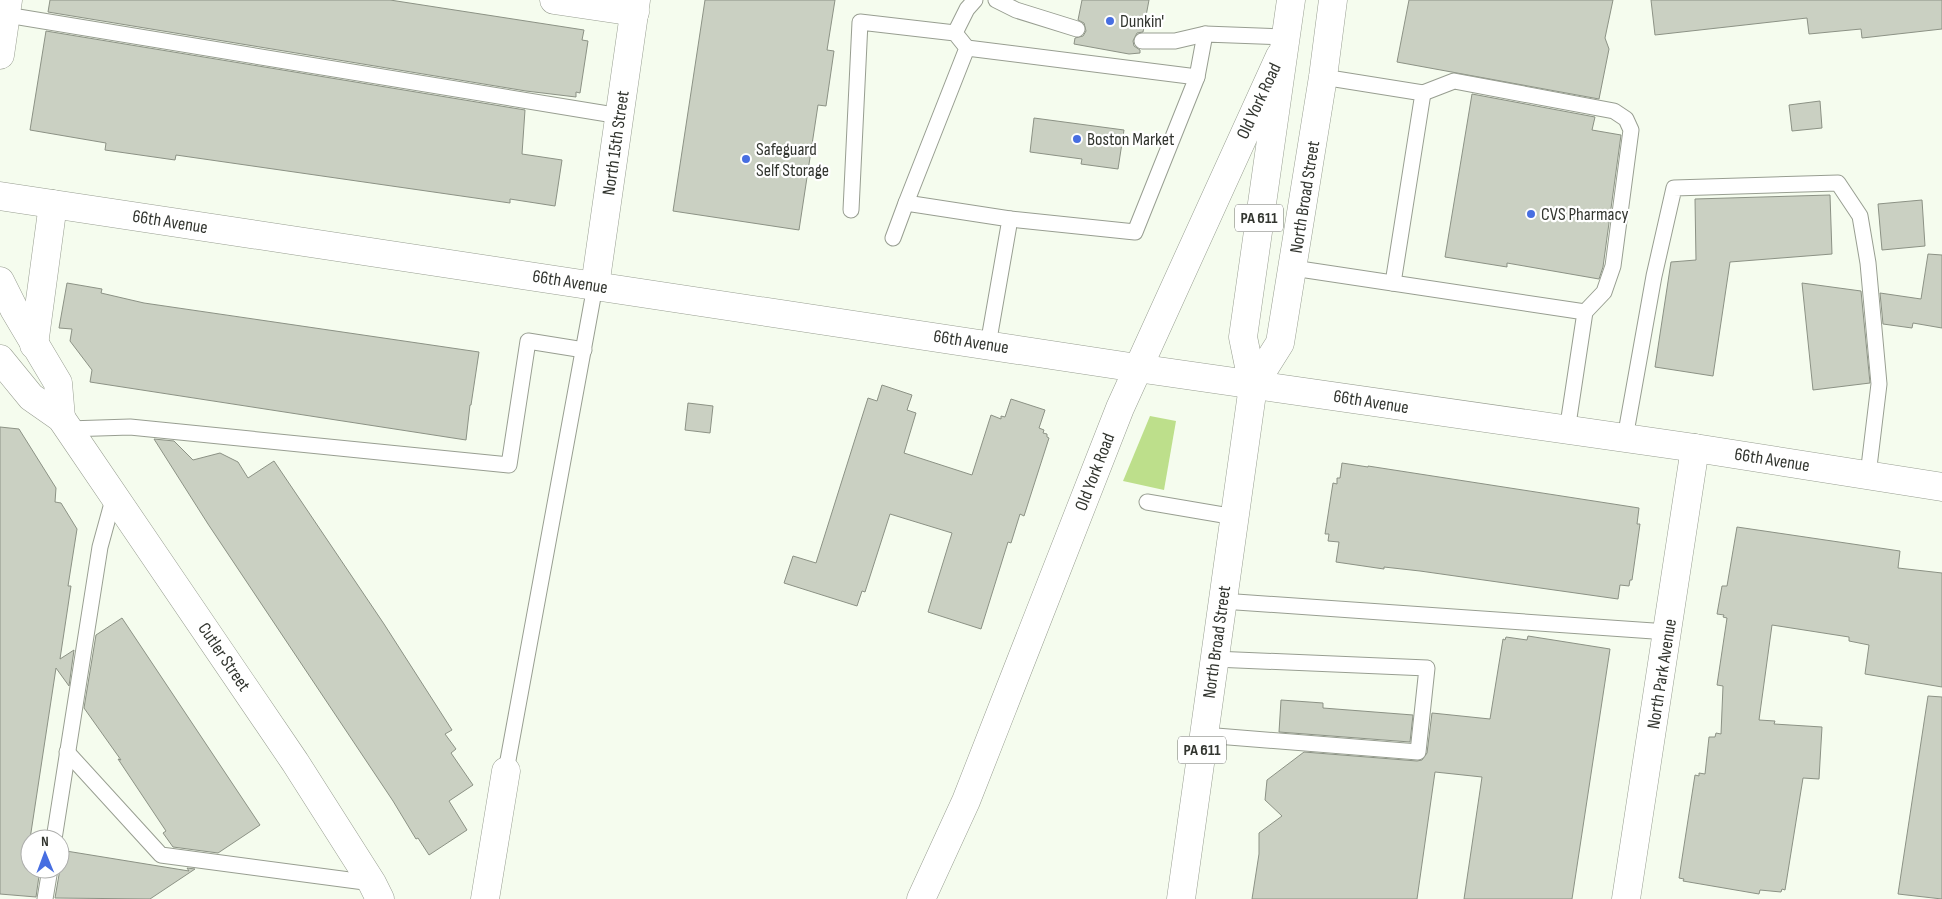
<svg xmlns="http://www.w3.org/2000/svg" width="1942" height="899" viewBox="0 0 1942 899" font-family="'Sofia Sans Condensed',sans-serif">
  <style>
    .green { fill: #bddf8b }
    .building { fill: #cad0c2; stroke: #8c9285 }
    .lines { fill: none; stroke-linecap: round; stroke-linejoin: round }
    .lane-casing { stroke: #989e91; stroke-width: 17 }
    .street-casing { stroke: #989e91; stroke-width: 29 }
    .secondary-casing { stroke: #989e91; stroke-width: 29 }
    .primary-casing { stroke: #989e91; stroke-width: 29 }
    .lane { stroke: #fff; stroke-width: 15 }
    .street { stroke: #fff; stroke-width: 28 }
    .secondary { stroke: #fff; stroke-width: 28 }
    .primary { stroke: #fff; stroke-width: 28 }
    .poi-dot { fill: #476ee1; stroke: #fff; stroke-width: 2 }
    .labels { text-anchor: middle; dominant-baseline: central; stroke-width: 4.5; stroke-linejoin: round; paint-order: stroke }
    .shield { fill: #fff; stroke: #70726d; stroke-width: 1 }
    .shield-label { font-size: 16px; font-weight: bold; fill: #32352f }
    .poi-label { font-size: 18px; fill: #32352f; stroke: #fff; text-anchor: start }
    .street-label { font-size: 18px; fill: #32352f; stroke: #fff }
  </style>
  <rect width="100%" height="100%" fill="#f5fcee"/>
  <!-- green -->
  <path class="green" d="M 1150,416 L 1176,421 L 1164,490 L 1123,481 Z"/>
  <!-- building -->
  <g class="building">
    <path d="M 50,0 L 390,0 L 584,30 L 582,40 L 588,41 L 580,93 L 576,92 L 576,97 L 526,91 L 48,12 Z"/>
    <path d="M 705,0 L 835,0 L 827,50 L 834,51 L 826,106 L 818,105 L 799,230 L 673,211 Z"/>
    <path d="M 1082,0 L 1149,0 L 1143,32 L 1137,33 L 1133,41 L 1134,46 L 1140,50 L 1140,53 L 1129,54 L 1074,44 L 1075,38 L 1083,36 L 1086,31 L 1084,23 L 1078,20 Z"/>
    <path d="M 1409,0 L 1613,0 L 1605,38 L 1609,49 L 1599,99 L 1397,62 Z"/>
    <path d="M 1651,0 L 1942,0 L 1942,29 L 1862,38 L 1861,29 L 1809,34 L 1807,18 L 1655,35 Z"/>
    <path d="M 46,31 L 525,110 L 522,154 L 562,160 L 555,206 L 510,199 L 510,203 L 176,155 L 175,160 L 105,150 L 106,143 L 30,130 Z"/>
    <path d="M 1472,94 L 1595,117 L 1592,130 L 1621,135 L 1603,267 L 1599,279 L 1507,263 L 1507,267 L 1445,257 Z"/>
    <path d="M 1820,101 L 1822,128 L 1792,131 L 1789,105 Z"/>
    <path d="M 1034,118 L 1124,130 L 1118,169 L 1081,164 L 1082,159 L 1030,152 Z"/>
    <path d="M 1830,195 L 1832,254 L 1730,262 L 1713,376 L 1655,367 L 1671,262 L 1696,260 L 1695,199 Z"/>
    <path d="M 1922,200 L 1925,246 L 1882,250 L 1878,204 Z"/>
    <path d="M 1928,254 L 1942,255 L 1942,328 L 1913,323 L 1912,328 L 1883,324 L 1880,293 L 1921,299 Z"/>
    <path d="M 67,283 L 102,289 L 101,293 L 144,303 L 479,352 L 471,405 L 470,405 L 466,440 L 90,382 L 92,370 L 70,341 L 72,329 L 59,328 Z"/>
    <path d="M 1802,283 L 1861,291 L 1870,383 L 1813,390 Z"/>
    <path d="M 882,385 L 912,395 L 907,410 L 916,413 L 904,453 L 972,475 L 991,415 L 1001,419 L 1001,416 L 1005,417 L 1011,399 L 1045,410 L 1039,428 L 1044,430 L 1043,433 L 1047,434 L 1047,437 L 1049,438 L 1024,516 L 1020,514 L 1011,543 L 1008,542 L 981,629 L 928,612 L 952,533 L 890,514 L 865,592 L 862,591 L 857,606 L 784,583 L 793,556 L 816,563 L 868,398 L 877,401 Z"/>
    <path d="M 688,403 L 713,406 L 710,433 L 685,430 Z"/>
    <path d="M 0,427 L 19,429 L 56,488 L 55,502 L 61,503 L 77,529 L 68,586 L 71,586 L 60,659 L 74,650 L 69,686 L 56,668 L 30,839 L 30,869 L 40,869 L 36,897 L 0,894 Z"/>
    <path d="M 154,439 L 174,441 L 193,460 L 220,453 L 238,462 L 248,478 L 274,461 L 384,624 L 452,730 L 445,734 L 456,749 L 451,753 L 473,785 L 449,801 L 467,830 L 429,855 L 418,838 L 416,839 L 393,801 L 208,524 Z"/>
    <path d="M 1342,463 L 1368,467 L 1368,466 L 1639,508 L 1637,524 L 1640,524 L 1632,580 L 1630,580 L 1629,586 L 1620,585 L 1618,599 L 1420,571 L 1384,567 L 1384,569 L 1336,562 L 1339,542 L 1328,541 L 1329,534 L 1325,534 L 1333,483 L 1337,484 L 1337,478 L 1340,478 Z"/>
    <path d="M 1737,527 L 1900,551 L 1898,568 L 1942,573 L 1942,687 L 1865,674 L 1869,645 L 1849,641 L 1849,637 L 1772,625 L 1759,720 L 1775,721 L 1774,724 L 1822,727 L 1819,779 L 1803,778 L 1785,890 L 1782,889 L 1781,892 L 1760,890 L 1759,894 L 1683,881 L 1684,879 L 1679,878 L 1695,775 L 1699,776 L 1699,773 L 1705,774 L 1709,737 L 1715,737 L 1716,733 L 1721,734 L 1723,686 L 1717,685 L 1727,618 L 1723,617 L 1724,615 L 1717,614 L 1722,586 L 1727,586 Z"/>
    <path d="M 122,618 L 260,825 L 218,853 L 173,847 L 163,833 L 166,831 L 118,759 L 121,760 L 84,708 L 96,635 Z"/>
    <path d="M 1528,636 L 1610,649 L 1572,899 L 1464,899 L 1482,777 L 1435,772 L 1417,899 L 1252,899 L 1259,854 L 1259,833 L 1282,816 L 1265,800 L 1267,780 L 1304,752 L 1417,761 L 1422,760 L 1427,753 L 1432,713 L 1490,719 L 1503,639 L 1505,640 L 1506,637 L 1527,640 Z"/>
    <path d="M 1928,696 L 1942,697 L 1942,899 L 1898,894 Z"/>
    <path d="M 1281,700 L 1323,703 L 1323,708 L 1413,715 L 1410,742 L 1279,732 Z"/>
    <path d="M 60,850 L 189,871 L 187,868 L 195,869 L 150,899 L 55,898 L 60,869 Z"/>
  </g>
  <g class="lines">
    <defs>
      <g id="lane">
        <path d="M 996,0 L 1016,10 L 1077,29"/>
        <path d="M 0,14 L 620,116"/>
        <path d="M 955,33 L 967,9 L 975,0"/>
        <path d="M 1142,41 L 1175,41 L 1205,34"/>
        <path d="M 967,48 L 1197,77"/>
        <path d="M 1323,77 L 1423,93 L 1393,283"/>
        <path d="M 1423,93 L 1454,81 L 1614,111 L 1626,119 L 1631,130 L 1613,266 L 1604,292 L 1585,312"/>
        <path d="M 851,210 L 860,22 L 955,33 L 967,48 L 906,203"/>
        <path d="M 1010,219 L 1135,232 L 1197,77 L 1205,34 L 1285,37"/>
        <path d="M 893,238 L 906,203 L 1010,219 L 988,345"/>
        <path d="M 1293,268 L 1585,312 L 1567,431"/>
        <path d="M 68,429 L 130,427 L 509,465 L 528,341 L 584,350"/>
        <path d="M 1625,438 L 1654,276 L 1674,188 L 1838,183 L 1860,216 L 1868,263 L 1879,384 L 1868,475"/>
        <path d="M 1147,502 L 1235,517"/>
        <path d="M 1222,601 L 1668,632"/>
        <path d="M 1204,735 L 1418,752 L 1427,668 L 1214,659"/>
        <path d="M 67,752 L 161,855 L 372,883"/>
        <path d="M 506,771 L 595,286"/>
        <path d="M 54,839 L 100,547 L 114,496"/>
        <path d="M 45,899 L 50,869"/>
      </g>
      <g id="street">
        <path d="M 554,0 L 635,12"/>
        <path d="M 0,55 L 8,0"/>
        <path d="M 0,281 L 14,309 L 58,383 L 61,418"/>
        <path d="M 595,286 L 636,0"/>
        <path d="M 34,345 L 53,204"/>
        <path d="M 0,359 L 31,397 L 61,418 L 295,762 L 372,883 L 380,899"/>
        <path d="M 485,899 L 506,771"/>
        <path d="M 1626,899 L 1695,448"/>
      </g>
      <g id="secondary">
        <path d="M 0,196 L 1137,368 L 1695,448 L 1942,487"/>
        <path d="M 921,899 L 966,801 L 1120,408 L 1280,56"/>
      </g>
      <g id="primary">
        <path d="M 1253,386 L 1280,343 L 1323,77 L 1333,0"/>
        <path d="M 1181,899 L 1253,386 L 1243,337 L 1291,0"/>
      </g>
    </defs>
    <!-- lane casing -->
    <use href="#lane" class="lane-casing"/>
    <!-- street casing -->
    <use href="#street" class="street-casing"/>
    <!-- secondary casing -->
    <use href="#secondary" class="secondary-casing"/>
    <!-- primary casing -->
    <use href="#primary" class="primary-casing"/>
    <!-- lane -->
    <use href="#lane" class="lane"/>
    <!-- street -->
    <use href="#street" class="street"/>
    <!-- secondary -->
    <use href="#secondary" class="secondary"/>
    <!-- primary -->
    <use href="#primary" class="primary"/>
  </g>
  <!-- markers -->
  <g class="poi-dot">
    <circle cx="1110" cy="21" r="5"/>
    <circle cx="1077" cy="139" r="5"/>
    <circle cx="746" cy="159" r="5"/>
    <circle cx="1531" cy="214" r="5"/>
  </g>
  <g class="labels">
    <!-- shield labels -->
    <g class="shield">
      <rect x="1235" y="204.5" width="48" height="27" rx="4"/>
      <rect x="1178" y="736.5" width="48" height="27" rx="4"/>
    </g>
    <g class="shield-label">
      <text x="1259" y="218">PA 611</text>
      <text x="1202" y="750">PA 611</text>
    </g>
    <!-- poi labels -->
    <g class="poi-label">
      <text x="1120" y="21">Dunkin'</text>
      <text x="1087" y="139">Boston Market</text>
      <text x="756" y="149">Safeguard<tspan x="756" dy="21">Self Storage</tspan></text>
      <text x="1541" y="214">CVS Pharmacy</text>
    </g>
    <!-- street labels -->
    <g class="street-label">
      <text transform="translate(1259 101) rotate(-65)">Old York Road</text>
      <text transform="translate(616 143) rotate(-82)">North 15th Street</text>
      <text transform="translate(1305 197) rotate(-81)">North Broad Street</text>
      <text transform="translate(170 222) rotate(9)">66th Avenue</text>
      <text transform="translate(570 282) rotate(9)">66th Avenue</text>
      <text transform="translate(971 342) rotate(9)">66th Avenue</text>
      <text transform="translate(1371 402) rotate(9)">66th Avenue</text>
      <text transform="translate(1772 460) rotate(9)">66th Avenue</text>
      <text transform="translate(1095 472) rotate(-69)">Old York Road</text>
      <text transform="translate(1217 642) rotate(-82)">North Broad Street</text>
      <text transform="translate(224 657) rotate(56)">Cutler Street</text>
      <text transform="translate(1662 674) rotate(-81)">North Park Avenue</text>
    </g>
  </g>
  <!-- north arrow -->
  <g transform="translate(45 854) rotate(359)"><circle r="24" fill="#ffffff" stroke="#adaeac"/>
  <path d="M0-4L9 19L0 12L-9 19Z" fill="#476ee1"/>
  <text y="-8" font-size="14" font-weight="bold" text-anchor="middle" fill="#32352f">N</text>
  </g>
</svg>
